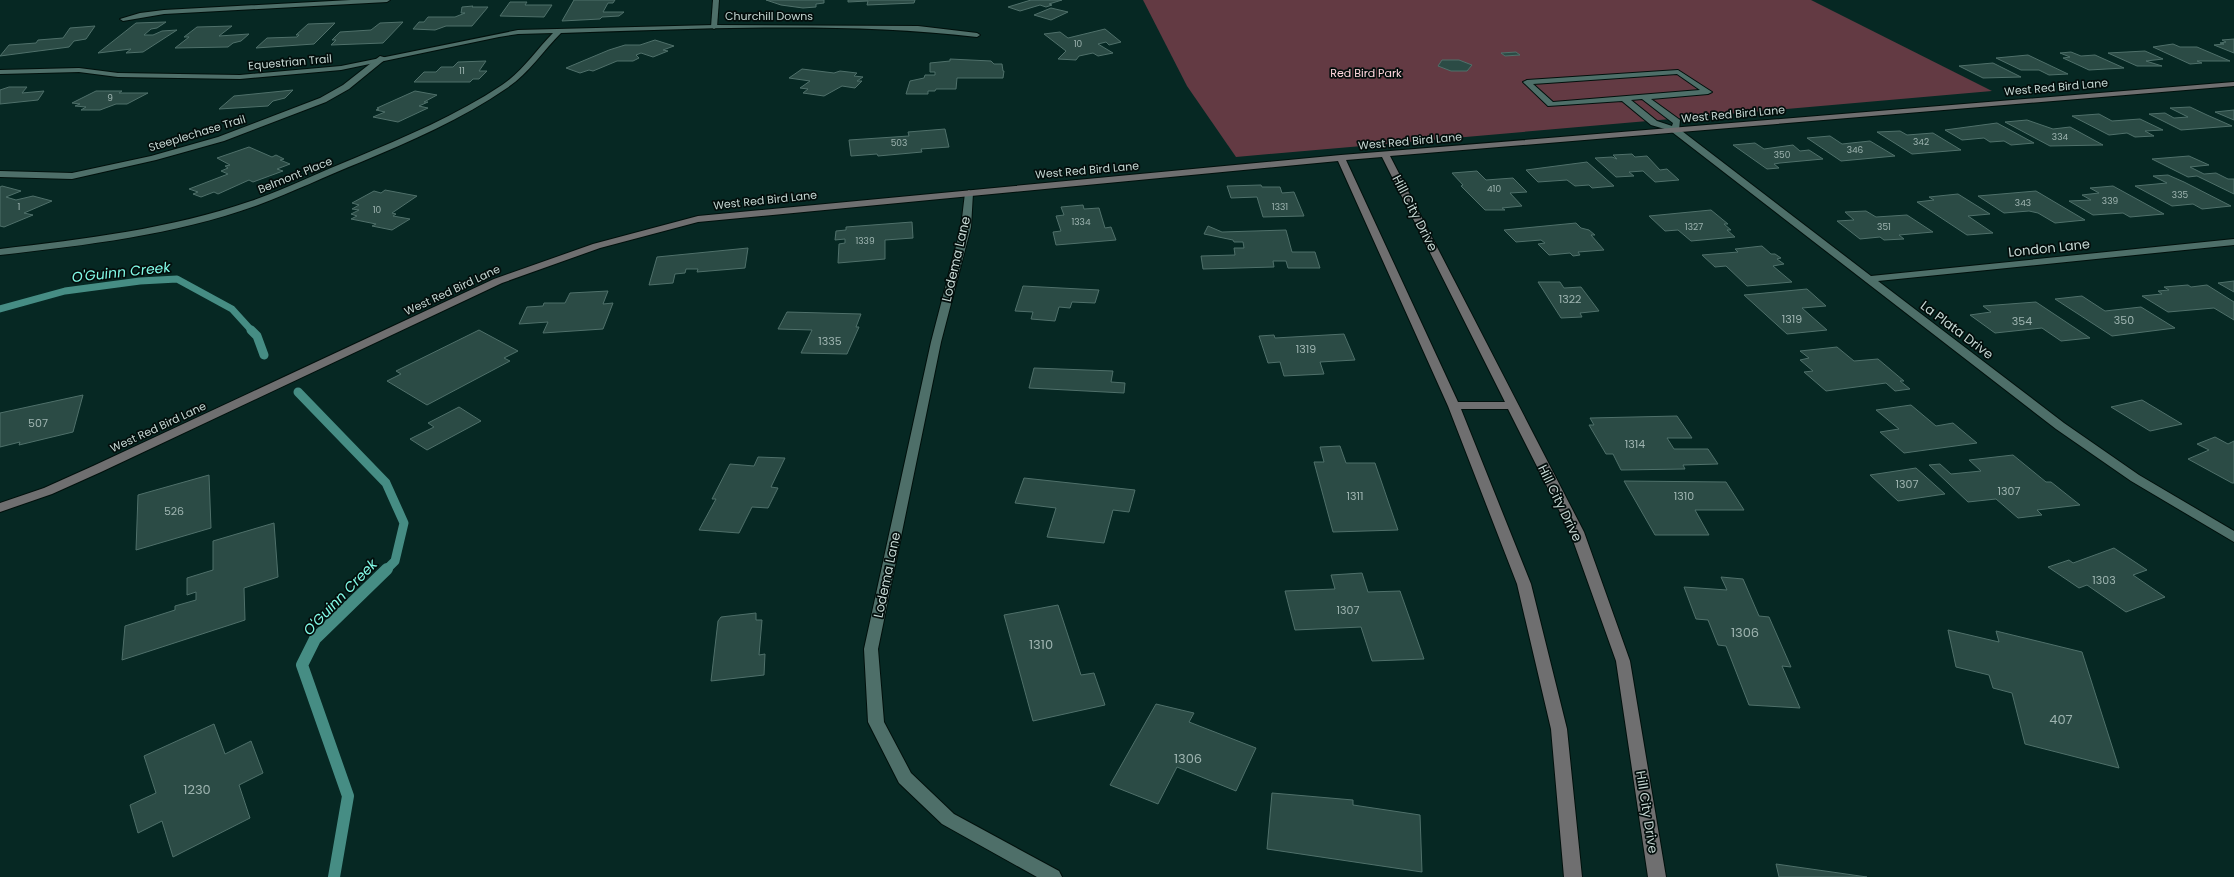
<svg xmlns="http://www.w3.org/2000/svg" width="2234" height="877" viewBox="0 0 2234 877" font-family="Poppins,sans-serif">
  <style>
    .green { fill: #633a43 }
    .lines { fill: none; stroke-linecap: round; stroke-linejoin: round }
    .stream-far2 { stroke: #468d84; stroke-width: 7 }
    .stream-far1 { stroke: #468d84; stroke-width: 9 }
    .stream { stroke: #468d84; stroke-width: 12 }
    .building { fill: #2b4b45; stroke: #4f706a }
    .lane-casing { stroke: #00100c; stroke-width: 2 }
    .street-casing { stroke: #00100c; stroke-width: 2 }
    .secondary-casing { stroke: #00100c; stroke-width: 2 }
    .lane { fill: #4e6f69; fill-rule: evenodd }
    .street { fill: #4e6f69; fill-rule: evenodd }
    .secondary { fill: #6f6f70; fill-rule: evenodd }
    .labels { text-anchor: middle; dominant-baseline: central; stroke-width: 3.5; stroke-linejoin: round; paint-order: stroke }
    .far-number-label { font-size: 9px; fill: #9eb4b0 }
    .far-street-label { font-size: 11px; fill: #c5d7d3; stroke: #030e0c }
    .far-park-label { font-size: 11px; fill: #fed6dd; stroke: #030e0c }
    .number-label { font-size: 11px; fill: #9eb4b0 }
    .street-label { font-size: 13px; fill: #c5d7d3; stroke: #030e0c }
    .near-number-label { font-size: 13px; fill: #9eb4b0 }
    .water-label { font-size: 14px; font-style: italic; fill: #82fae7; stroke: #030e0c }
  </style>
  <rect width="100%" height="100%" fill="#062823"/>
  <!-- green -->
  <path class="green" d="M 1143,0 L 1811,0 L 1992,91 L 1236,157 L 1187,86 Z"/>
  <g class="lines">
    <!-- stream-far2 -->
    <path class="stream-far2" d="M 0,309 L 65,291 L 140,281 L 177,279 L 232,309 L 252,331"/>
    <!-- stream-far1 -->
    <g class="stream-far1">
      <path d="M 251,330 L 257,336 L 264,355"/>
      <path d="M 298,392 L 386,483 L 404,523 L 395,561 L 386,570"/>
    </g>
    <!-- stream -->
    <path class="stream" d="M 334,877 L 348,796 L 302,665 L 315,639 L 387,569"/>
  </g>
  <!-- building -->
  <g class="building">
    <path d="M 574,0 L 615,0 L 613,3 L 608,3 L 603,12 L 624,12 L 619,16 L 602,17 L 600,19 L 562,21 Z"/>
    <path d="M 766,0 L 824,0 L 824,3 L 816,4 L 816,7 L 803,8 L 781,5 Z"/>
    <path d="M 848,0 L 915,0 L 914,3 L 867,5 L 868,1 L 848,2 Z"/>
    <path d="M 1031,0 L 1062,0 L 1049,4 L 1052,5 L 1046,7 L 1040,5 L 1020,11 L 1008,7 Z"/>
    <path d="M 510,2 L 527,2 L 525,5 L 552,5 L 544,17 L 500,16 Z"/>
    <path d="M 473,6 L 472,7 L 488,7 L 472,26 L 446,26 L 435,30 L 413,29 L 419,22 L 424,22 L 428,17 L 455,17 L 465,13 L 461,13 L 462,7 Z"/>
    <path d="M 1051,8 L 1068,12 L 1051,20 L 1034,15 Z"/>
    <path d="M 166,22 L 157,28 L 151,29 L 144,35 L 153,35 L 162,31 L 177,30 L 143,52 L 126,53 L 131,49 L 98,53 L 136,23 Z"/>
    <path d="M 403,22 L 383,43 L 331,45 L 336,40 L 332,40 L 340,32 L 371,30 L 380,23 Z"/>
    <path d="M 335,23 L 314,44 L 256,48 L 267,38 L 297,37 L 299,35 L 296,35 L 308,24 Z"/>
    <path d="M 95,26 L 86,39 L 74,41 L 69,47 L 0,56 L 9,45 L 36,43 L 38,40 L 63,38 L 70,28 Z"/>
    <path d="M 232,26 L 219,36 L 249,34 L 241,41 L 233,43 L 228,47 L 175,48 L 189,37 L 184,37 L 197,27 Z"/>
    <path d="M 1105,29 L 1121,42 L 1109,45 L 1106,42 L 1098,44 L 1113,53 L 1098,56 L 1093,53 L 1079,56 L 1076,60 L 1058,59 L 1066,51 L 1044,34 L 1060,32 L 1068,38 Z"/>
    <path d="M 2234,39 L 2234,53 L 2214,45 L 2224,44 L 2220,43 L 2226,42 L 2222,40 Z"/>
    <path d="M 655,40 L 674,46 L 663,50 L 668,51 L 653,57 L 641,53 L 636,55 L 639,58 L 633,61 L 617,61 L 593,71 L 589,70 L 580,73 L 566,68 L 609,50 L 625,45 L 640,45 Z"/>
    <path d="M 2173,44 L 2180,47 L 2197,47 L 2230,61 L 2197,61 L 2202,63 L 2190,64 L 2153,47 Z"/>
    <path d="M 2145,51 L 2163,59 L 2146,61 L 2162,66 L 2137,66 L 2108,53 Z"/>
    <path d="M 1516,52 L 1520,55 L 1505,56 L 1501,53 Z"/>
    <path d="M 2071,52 L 2081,56 L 2095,55 L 2124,68 L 2089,70 L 2063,58 L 2070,57 L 2060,53 Z"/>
    <path d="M 2028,55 L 2068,74 L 2049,75 L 2039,70 L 2021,70 L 1996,58 Z"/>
    <path d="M 950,59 L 991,61 L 994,64 L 1002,64 L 1003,71 L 1004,71 L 1003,78 L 957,78 L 956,89 L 936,89 L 935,91 L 928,91 L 928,94 L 906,94 L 910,81 L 924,78 L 925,75 L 935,75 L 935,72 L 930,72 L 930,63 L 950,61 Z"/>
    <path d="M 1442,60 L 1459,60 L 1472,65 L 1467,71 L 1451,71 L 1438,66 Z"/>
    <path d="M 486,61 L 479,71 L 487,71 L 479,79 L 473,79 L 470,82 L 414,82 L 424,72 L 436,72 L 441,67 L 453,67 L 458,62 Z"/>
    <path d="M 1993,63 L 2021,77 L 1983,78 L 1959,66 Z"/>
    <path d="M 802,69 L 834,73 L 840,71 L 857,73 L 854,76 L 863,77 L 857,81 L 862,81 L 855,88 L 842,86 L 824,96 L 803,93 L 808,89 L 800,88 L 810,81 L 789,78 Z"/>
    <path d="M 9,87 L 27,87 L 22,93 L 44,91 L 38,100 L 0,104 L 0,90 Z"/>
    <path d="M 293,90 L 285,98 L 273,101 L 268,106 L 219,109 L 234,96 Z"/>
    <path d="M 96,91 L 122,91 L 119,93 L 148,93 L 127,104 L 116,104 L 100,110 L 81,110 L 86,107 L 75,106 L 80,104 L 72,103 Z"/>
    <path d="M 415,91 L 437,95 L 424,102 L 428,102 L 419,106 L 428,108 L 398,122 L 373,117 L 385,112 L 376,110 L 379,109 L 377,108 Z"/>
    <path d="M 2190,107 L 2207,115 L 2232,126 L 2181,130 L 2149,114 L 2165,113 L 2174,118 L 2188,117 L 2170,108 Z"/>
    <path d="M 2234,110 L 2234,120 L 2215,112 Z"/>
    <path d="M 2099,114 L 2112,121 L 2140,119 L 2163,130 L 2145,131 L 2154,136 L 2135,137 L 2127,133 L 2109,135 L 2072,116 Z"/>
    <path d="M 2027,120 L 2053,129 L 2070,127 L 2103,145 L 2050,146 L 2005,122 Z"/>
    <path d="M 1997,123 L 2034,143 L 2011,145 L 2004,141 L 1990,142 L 1984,138 L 1962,140 L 1945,130 Z"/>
    <path d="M 945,129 L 949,147 L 921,149 L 922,152 L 878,156 L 877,154 L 851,156 L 849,140 L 909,136 L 908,132 Z"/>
    <path d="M 1900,131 L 1907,135 L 1933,133 L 1961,150 L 1912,154 L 1877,132 Z"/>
    <path d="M 1830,136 L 1842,144 L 1870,141 L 1895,156 L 1841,161 L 1807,138 Z"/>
    <path d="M 1755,143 L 1764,149 L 1793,145 L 1800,151 L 1809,150 L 1823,159 L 1780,163 L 1774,164 L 1779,168 L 1767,169 L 1733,145 Z"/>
    <path d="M 249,147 L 272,157 L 276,155 L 284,159 L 280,160 L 290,164 L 277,169 L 283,171 L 253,182 L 249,180 L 218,194 L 214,192 L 201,197 L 193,194 L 198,192 L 189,189 L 228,174 L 221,171 L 228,168 L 225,166 L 230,165 L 217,158 Z"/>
    <path d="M 1632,154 L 1635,157 L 1647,156 L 1660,170 L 1667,169 L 1679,180 L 1655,182 L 1643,171 L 1629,172 L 1634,176 L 1616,177 L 1595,158 L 1612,157 L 1617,159 L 1613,155 Z"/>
    <path d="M 2189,156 L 2209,165 L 2190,167 L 2204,174 L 2216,173 L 2228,179 L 2234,179 L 2234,194 L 2197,176 L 2188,177 L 2152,159 Z"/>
    <path d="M 1587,162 L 1614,186 L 1592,188 L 1589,185 L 1575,186 L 1567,180 L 1538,182 L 1526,170 Z"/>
    <path d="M 1477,171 L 1486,180 L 1513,178 L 1527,192 L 1510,193 L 1522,206 L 1502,208 L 1505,210 L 1485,210 L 1461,186 L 1463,185 L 1452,173 Z"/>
    <path d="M 2168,175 L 2184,182 L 2231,206 L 2202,209 L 2193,204 L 2172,206 L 2135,186 L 2167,183 L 2153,176 Z"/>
    <path d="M 1261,185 L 1262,187 L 1280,187 L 1282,193 L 1294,192 L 1304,216 L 1263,217 L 1257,197 L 1231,198 L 1227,186 Z"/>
    <path d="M 2,186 L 21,191 L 6,197 L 16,200 L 33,196 L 52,201 L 24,213 L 33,215 L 4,227 L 0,226 L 0,187 Z"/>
    <path d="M 2113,186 L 2164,214 L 2130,217 L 2123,213 L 2093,215 L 2069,201 L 2091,200 L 2082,195 L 2099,193 L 2090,188 Z"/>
    <path d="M 385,190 L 417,196 L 392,213 L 396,214 L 393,216 L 410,219 L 392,230 L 372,226 L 376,224 L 351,219 L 357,216 L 351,214 L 359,210 L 352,209 L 359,205 L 352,203 L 374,191 L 381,193 Z"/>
    <path d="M 2036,191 L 2085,220 L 2055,223 L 2038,213 L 2029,211 L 2004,213 L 1978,196 Z"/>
    <path d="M 1958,194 L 1990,214 L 1968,216 L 1993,233 L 1967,235 L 1917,202 L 1934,200 L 1929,197 Z"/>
    <path d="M 1083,205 L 1084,209 L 1099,208 L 1105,228 L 1111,227 L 1116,240 L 1056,245 L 1053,232 L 1061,231 L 1056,216 L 1064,215 L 1061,207 Z"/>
    <path d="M 1711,210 L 1728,224 L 1724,224 L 1731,230 L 1727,230 L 1735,237 L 1691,241 L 1678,230 L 1665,231 L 1649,216 Z"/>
    <path d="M 1866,211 L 1876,217 L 1907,215 L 1933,232 L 1899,235 L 1904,239 L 1884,240 L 1880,237 L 1860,239 L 1837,221 L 1854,220 L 1845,212 Z"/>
    <path d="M 912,222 L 913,238 L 885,240 L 885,259 L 838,263 L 839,244 L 845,243 L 845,239 L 835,240 L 836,231 L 846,230 L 846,227 Z"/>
    <path d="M 1576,223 L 1581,228 L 1589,230 L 1595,235 L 1591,235 L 1604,250 L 1578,252 L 1580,255 L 1573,256 L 1570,253 L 1549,255 L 1538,244 L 1545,243 L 1541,240 L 1516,242 L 1504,230 Z"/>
    <path d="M 1208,226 L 1222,232 L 1286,230 L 1292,252 L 1315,252 L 1320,268 L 1288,268 L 1286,261 L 1273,261 L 1274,267 L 1203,269 L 1201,256 L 1235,255 L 1234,248 L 1244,248 L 1243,242 L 1234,242 L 1233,240 L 1204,234 Z"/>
    <path d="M 1762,246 L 1771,254 L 1775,254 L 1781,258 L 1777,259 L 1784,264 L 1773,266 L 1792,282 L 1747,286 L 1726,266 L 1715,267 L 1702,255 L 1738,252 L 1735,249 Z"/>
    <path d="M 748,248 L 745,268 L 697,272 L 698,269 L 686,269 L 685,273 L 675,274 L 673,283 L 649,285 L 657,257 Z"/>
    <path d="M 2234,281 L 2234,292 L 2218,283 Z"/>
    <path d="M 1538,282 L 1560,282 L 1564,288 L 1581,287 L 1599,311 L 1580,313 L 1582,317 L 1561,318 Z"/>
    <path d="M 2188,285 L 2191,287 L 2207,285 L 2234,302 L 2234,320 L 2214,308 L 2168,312 L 2142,296 L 2162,294 L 2158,291 L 2169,290 L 2164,287 Z"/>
    <path d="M 1023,286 L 1099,290 L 1095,303 L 1072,302 L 1070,308 L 1059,307 L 1055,321 L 1031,319 L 1033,312 L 1015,311 Z"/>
    <path d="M 1807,289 L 1826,306 L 1802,308 L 1827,330 L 1787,334 L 1744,295 Z"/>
    <path d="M 608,291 L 603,304 L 613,303 L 603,329 L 543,333 L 548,322 L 519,324 L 527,307 L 543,306 L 544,303 L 565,303 L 570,293 Z"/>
    <path d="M 2082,296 L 2105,311 L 2141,307 L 2175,328 L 2112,336 L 2055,299 Z"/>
    <path d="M 2036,302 L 2090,338 L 2061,341 L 2042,328 L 1995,333 L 1970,315 L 1991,312 L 1983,306 Z"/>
    <path d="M 787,312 L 861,314 L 856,327 L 859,327 L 847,354 L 801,353 L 812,330 L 778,329 Z"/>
    <path d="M 479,330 L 518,351 L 504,358 L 510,361 L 427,405 L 387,381 L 401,374 L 396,371 Z"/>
    <path d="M 1344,334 L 1355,360 L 1320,362 L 1324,374 L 1284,376 L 1280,362 L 1268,363 L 1259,336 L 1274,335 L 1275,338 Z"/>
    <path d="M 1837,347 L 1854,361 L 1878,359 L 1904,381 L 1900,381 L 1910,389 L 1895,391 L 1886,383 L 1826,391 L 1804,372 L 1813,371 L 1800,360 L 1809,358 L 1800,351 Z"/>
    <path d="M 1034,368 L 1113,371 L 1111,382 L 1125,383 L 1124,393 L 1029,388 Z"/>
    <path d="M 83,395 L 73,432 L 19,445 L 20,442 L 0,447 L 0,413 Z"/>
    <path d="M 2142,400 L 2182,424 L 2150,431 L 2111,407 Z"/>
    <path d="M 1911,405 L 1936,426 L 1953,423 L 1977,443 L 1904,453 L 1880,432 L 1899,429 L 1876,410 Z"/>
    <path d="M 459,407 L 481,421 L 427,450 L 410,439 L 434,427 L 428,423 Z"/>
    <path d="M 1677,416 L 1692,438 L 1667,438 L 1674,449 L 1708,449 L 1718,464 L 1683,465 L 1685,469 L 1621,470 L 1613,454 L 1606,454 L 1589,425 L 1594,425 L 1590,418 Z"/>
    <path d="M 2215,437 L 2228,444 L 2234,441 L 2234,483 L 2232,483 L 2188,459 L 2209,450 L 2197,444 Z"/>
    <path d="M 1340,446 L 1346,463 L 1375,463 L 1398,530 L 1333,532 L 1314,462 L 1324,462 L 1320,447 Z"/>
    <path d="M 2013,455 L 2046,482 L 2051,482 L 2080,505 L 2037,510 L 2042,515 L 2018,518 L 1996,499 L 1968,502 L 1929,465 L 1940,464 L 1951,474 L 1981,471 L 1969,460 Z"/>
    <path d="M 758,457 L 785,458 L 771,487 L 778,488 L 768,508 L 752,507 L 739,533 L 699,530 L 716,499 L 712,499 L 730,464 L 754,466 Z"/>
    <path d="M 1916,468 L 1945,494 L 1898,501 L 1870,475 Z"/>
    <path d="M 209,475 L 211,528 L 136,550 L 138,495 Z"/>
    <path d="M 1024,478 L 1135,490 L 1129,512 L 1113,510 L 1104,543 L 1047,537 L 1056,508 L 1015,503 Z"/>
    <path d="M 1624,481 L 1726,482 L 1744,510 L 1695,510 L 1709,535 L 1655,535 Z"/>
    <path d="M 274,523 L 278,577 L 244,588 L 245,620 L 122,660 L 125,626 L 175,610 L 175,606 L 196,600 L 196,592 L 187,595 L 187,578 L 213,570 L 213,541 Z"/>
    <path d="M 2114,548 L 2147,570 L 2133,575 L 2165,597 L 2126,612 L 2087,585 L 2079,588 L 2048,567 L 2069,560 L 2073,563 Z"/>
    <path d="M 1362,573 L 1368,592 L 1400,591 L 1424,659 L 1372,661 L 1361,627 L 1295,630 L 1285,591 L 1335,589 L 1331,575 Z"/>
    <path d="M 1721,577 L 1743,579 L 1759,616 L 1769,617 L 1791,667 L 1782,666 L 1800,708 L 1749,705 L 1726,646 L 1718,645 L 1708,620 L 1696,619 L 1684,587 L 1727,590 Z"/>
    <path d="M 1058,605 L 1081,675 L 1094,673 L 1105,705 L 1033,721 L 1004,615 Z"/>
    <path d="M 756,613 L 756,620 L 762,620 L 759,655 L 765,654 L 764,675 L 711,681 L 718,621 L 721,617 Z"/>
    <path d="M 1948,630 L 1999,642 L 1996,631 L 2082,652 L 2119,768 L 2025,744 L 2012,693 L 1993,688 L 1989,675 L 1956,667 Z"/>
    <path d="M 1156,704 L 1194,713 L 1189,722 L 1256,748 L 1236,791 L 1177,767 L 1158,804 L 1110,785 Z"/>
    <path d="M 214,724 L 225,754 L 251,741 L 263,773 L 239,785 L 250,818 L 173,857 L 162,821 L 138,833 L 130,805 L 156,793 L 144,756 Z"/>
    <path d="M 1272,793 L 1353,800 L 1353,805 L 1420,815 L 1422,872 L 1267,849 Z"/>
    <path d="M 1776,864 L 1867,877 L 1779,877 Z"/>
  </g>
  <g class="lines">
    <defs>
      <g id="lane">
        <path d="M 351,0 L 390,0 L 387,2 L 164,14 L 123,21 L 120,19 L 140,13 L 164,10 Z"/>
        <path d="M 713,0 L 719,0 L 717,27 L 714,29 L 711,27 Z"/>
        <path d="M 380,56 L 387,58 L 349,89 L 326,102 L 224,141 L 156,160 L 72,179 L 0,177 L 0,171 L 72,173 L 151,156 L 218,137 L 320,98 L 343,85 Z"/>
        <path d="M 1678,70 L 1712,92 L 1708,94 L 1651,99 L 1680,120 L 1679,130 L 1675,132 L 1651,125 L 1622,101 L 1548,106 L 1523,82 L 1527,80 ZM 1677,74 L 1700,90 L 1553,102 L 1533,84 ZM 1642,99 L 1673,123 L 1672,126 L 1657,121 L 1631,100 Z"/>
      </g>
      <g id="street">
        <path d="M 714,25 L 918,26 L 977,33 L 980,35 L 977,37 C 841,21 698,29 561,33 C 543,51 529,73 507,88 C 462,119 411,141 361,162 C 326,176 293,192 258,205 C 175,235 87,245 0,255 L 0,249 C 85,239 170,229 251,201 C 286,189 320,172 355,158 C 405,137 457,115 502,85 C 523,71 536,50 553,33 L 518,34 L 499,37 L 341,70 L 240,79 L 118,77 L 79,72 L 0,74 L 0,70 L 79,68 L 118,73 L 240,75 L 341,66 L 518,30 Z"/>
        <path d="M 1672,128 L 1678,128 L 1871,276 L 2234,239 L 2234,245 L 1878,281 L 2064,423 L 2139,475 L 2234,531 L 2234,542 L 2131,481 L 2056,429 L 1672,132 Z"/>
        <path d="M 969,190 L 973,193 L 971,227 L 941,342 L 878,649 L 884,722 L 911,773 L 954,814 L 1059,871 L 1062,877 L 1037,877 L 942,824 L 899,783 L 868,722 L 864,649 L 931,342 L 961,227 L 965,193 Z"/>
      </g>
      <path id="secondary" d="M 2234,82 L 2234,86 L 1390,156 L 1584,532 L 1630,661 L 1666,877 L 1648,877 L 1616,661 L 1570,532 L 1508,409 L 1461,409 L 1531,584 L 1567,729 L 1582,877 L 1564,877 L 1551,729 L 1517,584 L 1448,406 L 1338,161 L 698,222 L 600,248 L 502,283 L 101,472 L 52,494 L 0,512 L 0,503 L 44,488 L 93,466 L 494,279 L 593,244 L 698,216 L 1341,155 ZM 1382,157 L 1505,402 L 1458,402 L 1346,160 Z"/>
    </defs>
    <!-- lane casing -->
    <use href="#lane" class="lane-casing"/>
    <!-- street casing -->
    <use href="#street" class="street-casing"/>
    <!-- secondary casing -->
    <use href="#secondary" class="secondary-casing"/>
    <!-- lane -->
    <use href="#lane" class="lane"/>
    <!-- street -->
    <use href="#street" class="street"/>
    <!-- secondary -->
    <use href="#secondary" class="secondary"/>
  </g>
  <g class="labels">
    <!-- far-number labels -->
    <g class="far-number-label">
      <text x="1078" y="44">10</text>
      <text x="462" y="71">11</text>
      <text x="110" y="98">9</text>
      <text x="2060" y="137">334</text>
      <text x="1921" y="142">342</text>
      <text x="899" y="143">503</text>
      <text x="1855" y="150">346</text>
      <text x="1782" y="155">350</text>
      <text x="1494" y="189">410</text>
      <text x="2180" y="195">335</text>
      <text x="2110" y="201">339</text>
      <text x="2023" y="203">343</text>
      <text x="19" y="207">1</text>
      <text x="1280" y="207">1331</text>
      <text x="377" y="210">10</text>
      <text x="1081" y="222">1334</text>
      <text x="1694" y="227">1327</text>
      <text x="1884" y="227">351</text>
      <text x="865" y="241">1339</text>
    </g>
    <!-- far-street labels -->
    <g class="far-street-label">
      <text x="769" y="16">Churchill Downs</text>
      <text transform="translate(290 62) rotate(-5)">Equestrian Trail</text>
      <text transform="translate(2056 87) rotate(-5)">West Red Bird Lane</text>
      <text transform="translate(1733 114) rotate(-5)">West Red Bird Lane</text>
      <text transform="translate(197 133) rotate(-17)">Steeplechase Trail</text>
      <text transform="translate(1410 141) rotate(-5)">West Red Bird Lane</text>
      <text transform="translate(1087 170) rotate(-5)">West Red Bird Lane</text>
      <text transform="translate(295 175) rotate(-22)">Belmont Place</text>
      <text transform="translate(765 200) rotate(-6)">West Red Bird Lane</text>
      <text transform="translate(452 290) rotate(-25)">West Red Bird Lane</text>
      <text transform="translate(158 427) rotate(-25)">West Red Bird Lane</text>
    </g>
    <!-- far-park labels -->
    <g class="far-park-label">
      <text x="1366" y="73">Red Bird Park</text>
    </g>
    <!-- number labels -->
    <g class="number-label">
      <text x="1570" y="299">1322</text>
      <text x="1792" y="319">1319</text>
      <text x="2124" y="320">350</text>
      <text x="2022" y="321">354</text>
      <text x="830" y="341">1335</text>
      <text x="1306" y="349">1319</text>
      <text x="38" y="423">507</text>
      <text x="1635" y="444">1314</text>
      <text x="1907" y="484">1307</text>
      <text x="2009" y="491">1307</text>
      <text x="1355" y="496">1311</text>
      <text x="1684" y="496">1310</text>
      <text x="174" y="511">526</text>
      <text x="2104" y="580">1303</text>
      <text x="1348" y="610">1307</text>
    </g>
    <!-- street labels -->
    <g class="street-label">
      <text transform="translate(1415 213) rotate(63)">Hill City Drive</text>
      <text transform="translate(2049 248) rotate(-6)">London Lane</text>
      <text transform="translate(956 259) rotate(-77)">Lodema Lane</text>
      <text transform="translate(1957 330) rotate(37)">La Plata Drive</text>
      <text transform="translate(1560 503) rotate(64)">Hill City Drive</text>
      <text transform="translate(887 575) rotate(-78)">Lodema Lane</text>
      <text transform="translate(1647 812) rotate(81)">Hill City Drive</text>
    </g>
    <!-- near-number labels -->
    <g class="near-number-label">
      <text x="1745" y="632">1306</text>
      <text x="1041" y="644">1310</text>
      <text x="2061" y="719">407</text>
      <text x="1188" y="758">1306</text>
      <text x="197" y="789">1230</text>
    </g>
    <!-- water labels -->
    <g class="water-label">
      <text transform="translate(121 272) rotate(-6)">O'Guinn Creek</text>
      <text transform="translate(340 597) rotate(-46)">O'Guinn Creek</text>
    </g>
  </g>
</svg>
